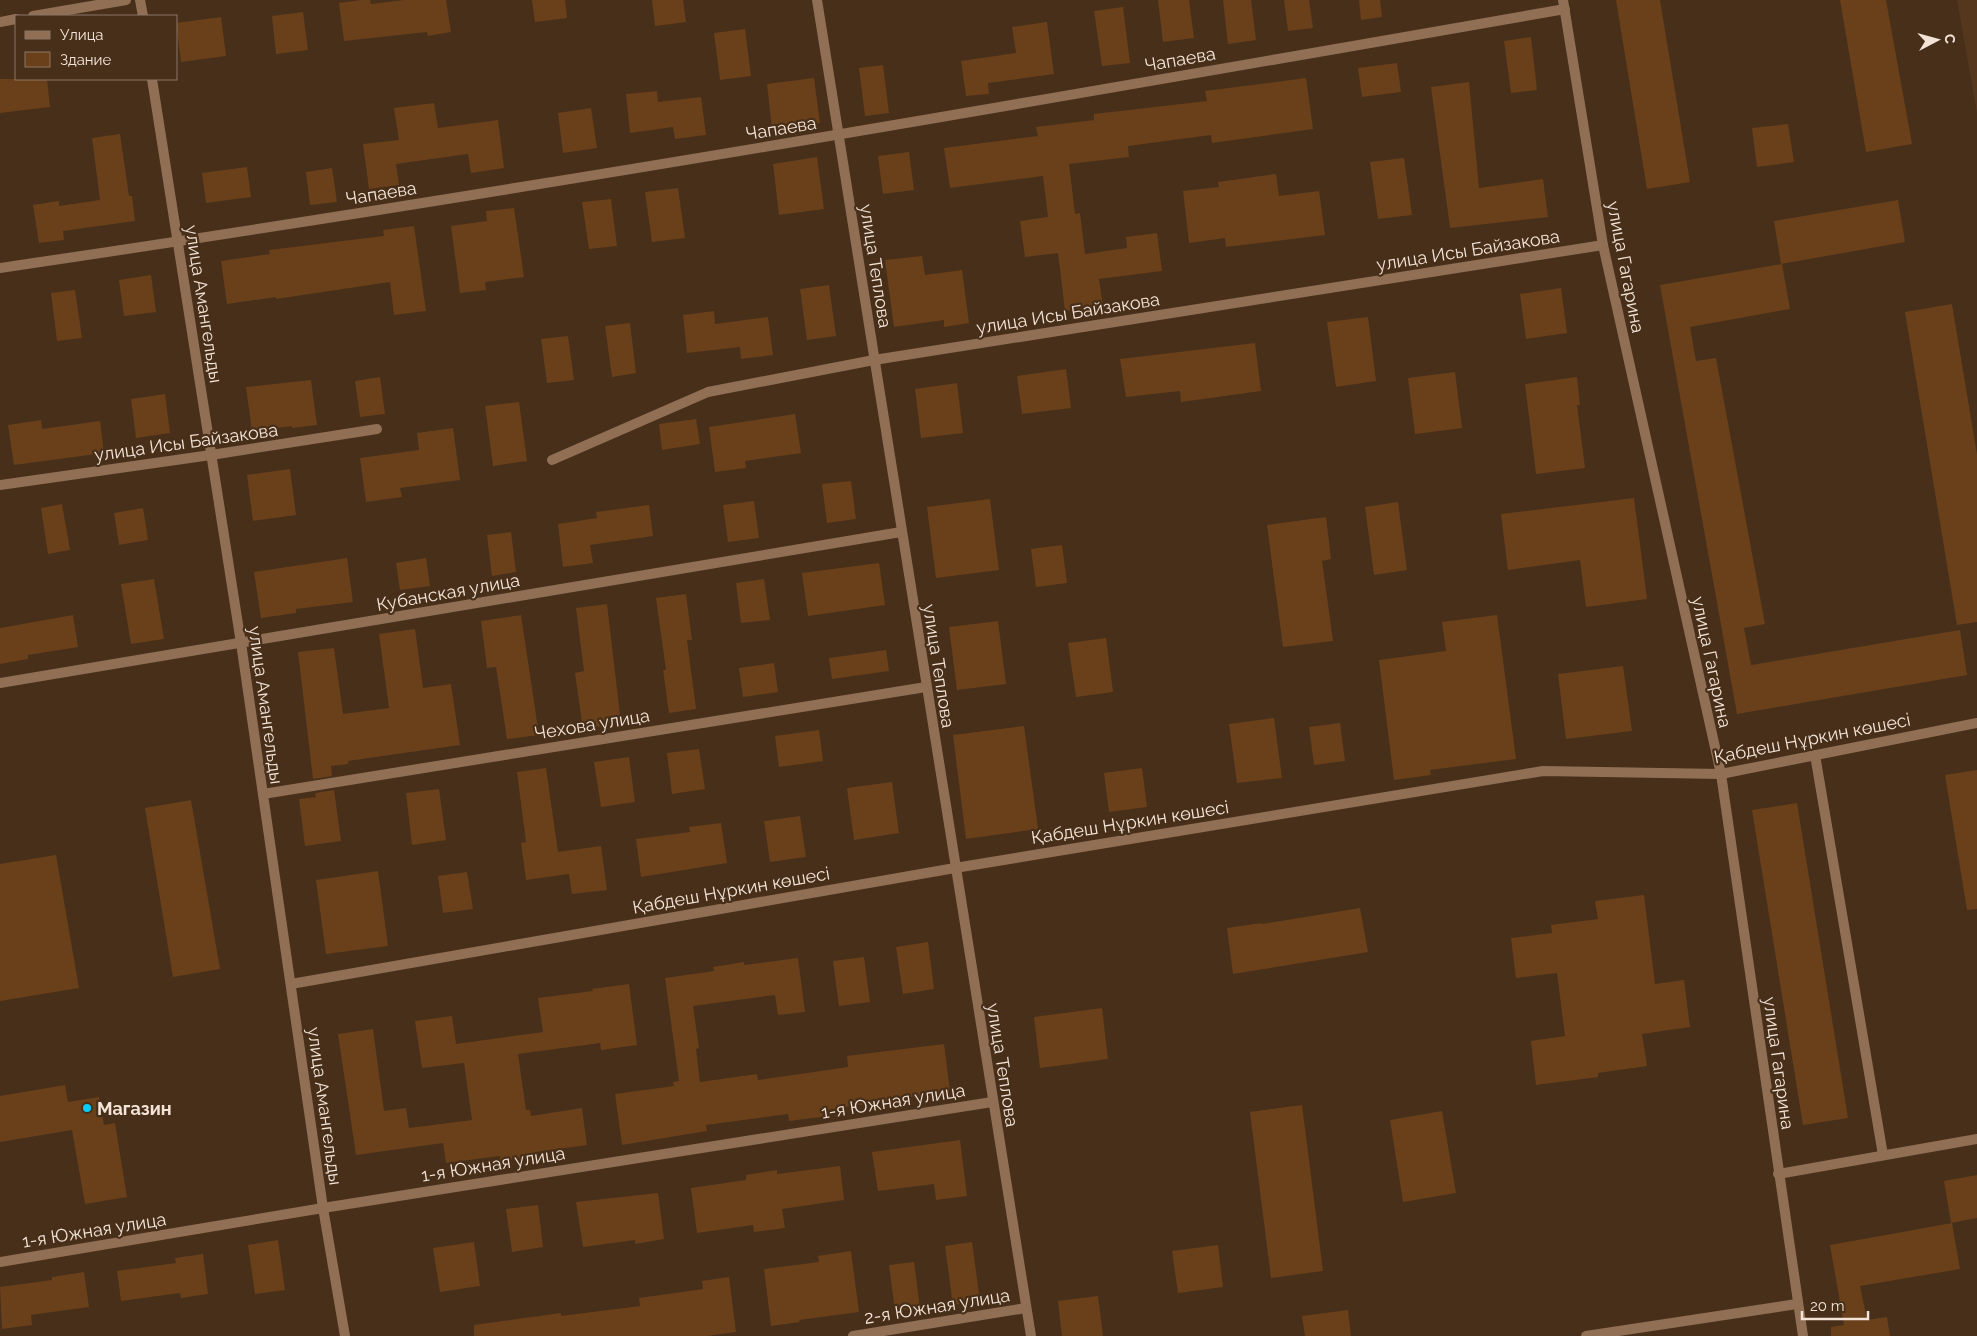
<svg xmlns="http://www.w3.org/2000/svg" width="1977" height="1336" viewBox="0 0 1977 1336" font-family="Raleway,sans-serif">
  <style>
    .built { fill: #55371d }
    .building { fill: #69401a }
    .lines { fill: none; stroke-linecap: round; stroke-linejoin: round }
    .minor { stroke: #906f54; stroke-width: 10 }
    .tertiary { stroke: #906f54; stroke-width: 10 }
    .poi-dot { fill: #0dcafa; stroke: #472f1a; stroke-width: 2 }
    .labels { text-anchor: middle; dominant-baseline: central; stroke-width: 4.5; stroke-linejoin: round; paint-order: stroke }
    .street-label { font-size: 18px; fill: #f4e4d7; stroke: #472f1a }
    .poi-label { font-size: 18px; font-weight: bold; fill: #f4e4d7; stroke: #472f1a; text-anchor: start }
  </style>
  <rect width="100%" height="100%" fill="#472f1a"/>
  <!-- built -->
  <path class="built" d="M 1957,0 L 1977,0 L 1977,113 Z"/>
  <!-- building -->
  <g class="building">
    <path d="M 361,0 L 370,0 L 371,4 L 404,0 L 446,0 L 451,32 L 428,36 L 427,32 L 344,41 L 339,3 Z"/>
    <path d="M 532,0 L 565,0 L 567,18 L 535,22 Z"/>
    <path d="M 652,0 L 683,0 L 686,22 L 655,26 Z"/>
    <path d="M 1158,0 L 1189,0 L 1194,38 L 1163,42 Z"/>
    <path d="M 1223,0 L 1251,0 L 1256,40 L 1228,44 Z"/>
    <path d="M 1284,0 L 1309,0 L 1313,28 L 1288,31 Z"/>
    <path d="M 1359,0 L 1380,0 L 1382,17 L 1361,20 Z"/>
    <path d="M 1616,0 L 1660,0 L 1690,182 L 1647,189 Z"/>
    <path d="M 1840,0 L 1886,0 L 1912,144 L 1866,152 Z"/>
    <path d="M 1123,7 L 1130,63 L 1102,66 L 1094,11 Z"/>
    <path d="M 303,12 L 308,50 L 276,54 L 272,16 Z"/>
    <path d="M 221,17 L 226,56 L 181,62 L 176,23 Z"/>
    <path d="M 1047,22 L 1054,74 L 988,83 L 989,94 L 966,96 L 961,61 L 1016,53 L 1012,27 Z"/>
    <path d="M 745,29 L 751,76 L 720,80 L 714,33 Z"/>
    <path d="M 1531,37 L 1537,90 L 1511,93 L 1504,41 Z"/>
    <path d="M 1397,63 L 1401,92 L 1362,97 L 1358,68 Z"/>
    <path d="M 883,65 L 889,113 L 865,116 L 859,68 Z"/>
    <path d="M 814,78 L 820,123 L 772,129 L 767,84 Z"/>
    <path d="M 1306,78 L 1313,129 L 1212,143 L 1211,135 L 1128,146 L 1129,157 L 1069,164 L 1075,214 L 1080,213 L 1085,254 L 1127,248 L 1126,237 L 1157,233 L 1162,271 L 1099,279 L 1103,306 L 1065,311 L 1058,253 L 1025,257 L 1020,221 L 1048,217 L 1043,176 L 950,188 L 944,148 L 1038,136 L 1036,127 L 1094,120 L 1094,114 L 1207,101 L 1205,91 Z"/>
    <path d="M 0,79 L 47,79 L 50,107 L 0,113 Z"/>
    <path d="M 1469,82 L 1479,188 L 1543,179 L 1548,217 L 1450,228 L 1431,87 Z"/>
    <path d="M 657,91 L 658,102 L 701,97 L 706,135 L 675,139 L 673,127 L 630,133 L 626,94 Z"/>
    <path d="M 434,103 L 438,128 L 498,120 L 504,168 L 471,173 L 468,154 L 396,164 L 399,185 L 369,189 L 363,144 L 399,140 L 394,108 Z"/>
    <path d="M 591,108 L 597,148 L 563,153 L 558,113 Z"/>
    <path d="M 1788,124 L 1794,162 L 1757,167 L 1752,128 Z"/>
    <path d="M 120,134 L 129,196 L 132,196 L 135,221 L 63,231 L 64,240 L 39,243 L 33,205 L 59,201 L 59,206 L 100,200 L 92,138 Z"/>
    <path d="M 909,152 L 914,190 L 883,194 L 878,156 Z"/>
    <path d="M 817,157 L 824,209 L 779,215 L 773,164 Z"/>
    <path d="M 1404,158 L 1412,215 L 1378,219 L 1370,162 Z"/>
    <path d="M 247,167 L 251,197 L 206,203 L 202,173 Z"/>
    <path d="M 332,168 L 337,202 L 310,205 L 306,172 Z"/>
    <path d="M 1276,174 L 1279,196 L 1319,191 L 1325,235 L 1226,247 L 1225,238 L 1189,243 L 1183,191 L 1219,187 L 1218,182 Z"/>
    <path d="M 678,188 L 685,238 L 652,242 L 645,192 Z"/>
    <path d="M 611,199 L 617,246 L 589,249 L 582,202 Z"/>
    <path d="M 1898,200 L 1905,242 L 1781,264 L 1774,221 Z"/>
    <path d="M 514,208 L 524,277 L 485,282 L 486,290 L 460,293 L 451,226 L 487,221 L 486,211 Z"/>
    <path d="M 414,226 L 426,311 L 394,315 L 390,282 L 276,299 L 276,297 L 227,304 L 221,261 L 270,254 L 269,250 L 384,236 L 383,230 Z"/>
    <path d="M 922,256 L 925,275 L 962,270 L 969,323 L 944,327 L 944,320 L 894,327 L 885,260 Z"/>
    <path d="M 1782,264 L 1790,309 L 1690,327 L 1696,361 L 1716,358 L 1765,624 L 1744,628 L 1751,665 L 1960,630 L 1967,675 L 1737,714 L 1660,285 Z"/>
    <path d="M 151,275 L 156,312 L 124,316 L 119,280 Z"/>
    <path d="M 829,285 L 836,336 L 807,340 L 800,289 Z"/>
    <path d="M 1561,288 L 1567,333 L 1526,339 L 1520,294 Z"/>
    <path d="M 75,290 L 82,338 L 57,341 L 51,293 Z"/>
    <path d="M 1952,304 L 1977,454 L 1977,622 L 1957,625 L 1905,312 Z"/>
    <path d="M 714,311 L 715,324 L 768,317 L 773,355 L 741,359 L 740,347 L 687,353 L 683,315 Z"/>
    <path d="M 1368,317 L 1376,381 L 1336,387 L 1327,322 Z"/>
    <path d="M 630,323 L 636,373 L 612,377 L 605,326 Z"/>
    <path d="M 568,336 L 574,380 L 547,383 L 541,339 Z"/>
    <path d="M 1255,343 L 1261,391 L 1181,402 L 1180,391 L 1126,397 L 1120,359 Z"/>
    <path d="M 1066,369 L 1071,408 L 1022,414 L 1017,376 Z"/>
    <path d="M 1455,372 L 1462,428 L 1415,434 L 1408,378 Z"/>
    <path d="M 380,377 L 385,414 L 360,417 L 355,381 Z"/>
    <path d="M 1577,377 L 1580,405 L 1577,405 L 1585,468 L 1536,474 L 1525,384 Z"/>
    <path d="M 311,380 L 317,425 L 292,428 L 292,426 L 252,431 L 246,387 Z"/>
    <path d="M 957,383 L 963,433 L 921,438 L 915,389 Z"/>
    <path d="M 165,394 L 170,433 L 136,438 L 131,399 Z"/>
    <path d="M 519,402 L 527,461 L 493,466 L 485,406 Z"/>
    <path d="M 795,414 L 801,453 L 745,461 L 746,468 L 715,472 L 709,427 Z"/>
    <path d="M 696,419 L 700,444 L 662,450 L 659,424 Z"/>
    <path d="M 41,420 L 42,429 L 100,421 L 104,453 L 14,465 L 8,425 Z"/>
    <path d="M 453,428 L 460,480 L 400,488 L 402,497 L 366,502 L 360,458 L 419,450 L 417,433 Z"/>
    <path d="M 290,469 L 296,515 L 253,521 L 247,475 Z"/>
    <path d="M 851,481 L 856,519 L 827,523 L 822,484 Z"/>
    <path d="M 1634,498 L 1647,599 L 1586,607 L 1580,560 L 1508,570 L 1501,514 Z"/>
    <path d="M 990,499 L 999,570 L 936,578 L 927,507 Z"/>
    <path d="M 754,501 L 759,538 L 728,542 L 723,505 Z"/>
    <path d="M 1398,502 L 1407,570 L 1374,575 L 1365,507 Z"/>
    <path d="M 62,504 L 70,550 L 48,554 L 41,508 Z"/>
    <path d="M 649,505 L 653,536 L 590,545 L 593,563 L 563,567 L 558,524 L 597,518 L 596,512 Z"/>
    <path d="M 143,508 L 148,540 L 119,545 L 114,513 Z"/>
    <path d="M 1326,517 L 1331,559 L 1322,561 L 1333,641 L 1283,647 L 1267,525 Z"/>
    <path d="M 511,532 L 516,572 L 492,576 L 487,535 Z"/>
    <path d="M 1062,545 L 1067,583 L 1036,587 L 1031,549 Z"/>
    <path d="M 347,558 L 353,602 L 296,609 L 296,613 L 261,618 L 254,572 Z"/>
    <path d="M 426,558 L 430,586 L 400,590 L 396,563 Z"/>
    <path d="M 879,563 L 885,605 L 808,616 L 802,573 Z"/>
    <path d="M 154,579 L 164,639 L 131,644 L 121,584 Z"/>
    <path d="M 764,579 L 770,620 L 741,623 L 736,583 Z"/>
    <path d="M 686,594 L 692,640 L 687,640 L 696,709 L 669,713 L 663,670 L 666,670 L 656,598 Z"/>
    <path d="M 607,604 L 621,723 L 583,729 L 575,673 L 584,671 L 576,608 Z"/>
    <path d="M 73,615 L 78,647 L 28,655 L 28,659 L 0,664 L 0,628 Z"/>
    <path d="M 521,615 L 539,735 L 507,739 L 496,667 L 487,668 L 481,621 Z"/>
    <path d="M 1497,615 L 1516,759 L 1430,770 L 1431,775 L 1394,780 L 1379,660 L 1446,651 L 1442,622 Z"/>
    <path d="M 998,621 L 1006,684 L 957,690 L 949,627 Z"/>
    <path d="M 415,629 L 423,688 L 451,684 L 460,745 L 348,761 L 348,764 L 331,766 L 332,776 L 313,779 L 298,652 L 334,648 L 343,714 L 389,708 L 379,634 Z"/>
    <path d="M 1106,638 L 1113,692 L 1076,697 L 1068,643 Z"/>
    <path d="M 886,650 L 889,671 L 832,679 L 829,658 Z"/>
    <path d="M 774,663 L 778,692 L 743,697 L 739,668 Z"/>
    <path d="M 1623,666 L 1632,731 L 1566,739 L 1558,674 Z"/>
    <path d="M 1274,718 L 1282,778 L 1237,783 L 1229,724 Z"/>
    <path d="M 1340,723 L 1345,761 L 1314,765 L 1309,727 Z"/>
    <path d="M 1024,726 L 1038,829 L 966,839 L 953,735 Z"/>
    <path d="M 819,730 L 823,761 L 779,767 L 775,736 Z"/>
    <path d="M 699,749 L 705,789 L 672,794 L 667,753 Z"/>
    <path d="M 629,757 L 635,802 L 601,807 L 594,762 Z"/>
    <path d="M 546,768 L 558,852 L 601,846 L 607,890 L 572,894 L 569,874 L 526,880 L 521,843 L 526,842 L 517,772 Z"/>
    <path d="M 1142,768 L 1147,807 L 1109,812 L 1104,773 Z"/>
    <path d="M 1977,770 L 1977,909 L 1967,910 L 1945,775 Z"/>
    <path d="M 892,782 L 899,833 L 854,840 L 847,788 Z"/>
    <path d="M 439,789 L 446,840 L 412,845 L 406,793 Z"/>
    <path d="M 334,790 L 341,841 L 305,846 L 299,799 L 316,797 L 315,793 Z"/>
    <path d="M 191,800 L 220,969 L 173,977 L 145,808 Z"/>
    <path d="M 1797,803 L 1848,1118 L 1803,1125 L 1752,810 Z"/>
    <path d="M 800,816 L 806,857 L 770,862 L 764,821 Z"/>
    <path d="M 721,823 L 727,863 L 641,877 L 636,839 L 690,832 L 689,827 Z"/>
    <path d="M 56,855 L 79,988 L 0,1001 L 0,864 Z"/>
    <path d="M 378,871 L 388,946 L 326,954 L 316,880 Z"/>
    <path d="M 467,872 L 473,909 L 443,913 L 438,876 Z"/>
    <path d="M 1644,895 L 1655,984 L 1684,980 L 1690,1027 L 1642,1034 L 1647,1066 L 1598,1073 L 1598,1077 L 1536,1085 L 1531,1041 L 1565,1036 L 1557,973 L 1516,978 L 1511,938 L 1552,933 L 1551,925 L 1598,919 L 1595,901 Z"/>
    <path d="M 1360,908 L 1368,952 L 1233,974 L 1227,928 L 1262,923 L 1263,924 Z"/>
    <path d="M 928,942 L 934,989 L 903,994 L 896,947 Z"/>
    <path d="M 864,957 L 870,1002 L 839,1006 L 833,961 Z"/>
    <path d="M 798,958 L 805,1012 L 778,1015 L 775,995 L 693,1006 L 699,1048 L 696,1049 L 700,1082 L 757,1074 L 758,1080 L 848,1067 L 847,1056 L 944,1044 L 950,1091 L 827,1110 L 828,1116 L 789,1121 L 788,1114 L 706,1125 L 707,1131 L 622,1145 L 615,1094 L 674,1086 L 673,1082 L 679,1081 L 665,978 L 714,971 L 713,967 L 744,962 L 744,965 Z"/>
    <path d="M 629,984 L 637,1045 L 601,1050 L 600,1043 L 518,1054 L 526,1110 L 530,1110 L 531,1116 L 582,1108 L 587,1145 L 536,1152 L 536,1156 L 500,1161 L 500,1156 L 446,1163 L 443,1143 L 356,1155 L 338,1034 L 373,1029 L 384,1111 L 406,1108 L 409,1128 L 472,1120 L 464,1063 L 422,1068 L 415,1021 L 452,1016 L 456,1044 L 543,1032 L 538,998 L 593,991 L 592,989 Z"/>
    <path d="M 1102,1008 L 1108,1059 L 1040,1068 L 1034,1017 Z"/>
    <path d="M 65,1085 L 68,1102 L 99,1097 L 104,1125 L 115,1123 L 127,1197 L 85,1204 L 72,1130 L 0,1142 L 0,1096 Z"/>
    <path d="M 1302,1105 L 1323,1271 L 1271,1278 L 1250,1112 Z"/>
    <path d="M 1442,1111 L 1456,1193 L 1403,1202 L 1390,1120 Z"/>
    <path d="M 960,1140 L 967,1196 L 936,1200 L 934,1184 L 878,1191 L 872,1152 Z"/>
    <path d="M 840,1166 L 844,1200 L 782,1209 L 785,1228 L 754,1232 L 753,1225 L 697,1233 L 691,1188 L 746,1180 L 746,1175 L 777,1170 L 777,1174 Z"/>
    <path d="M 1977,1175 L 1977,1218 L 1951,1223 L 1944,1181 Z"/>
    <path d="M 658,1193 L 664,1239 L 635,1244 L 635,1240 L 583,1247 L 576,1202 Z"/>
    <path d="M 538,1205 L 543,1247 L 512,1252 L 506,1209 Z"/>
    <path d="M 1952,1223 L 1960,1269 L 1860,1286 L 1867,1320 L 1887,1317 L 1890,1336 L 1831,1336 L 1831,1327 L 1844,1325 L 1830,1245 Z"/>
    <path d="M 278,1240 L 285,1290 L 255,1294 L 248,1245 Z"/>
    <path d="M 474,1242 L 480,1286 L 440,1292 L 433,1248 Z"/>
    <path d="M 972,1242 L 980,1301 L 953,1305 L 945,1246 Z"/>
    <path d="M 1218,1245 L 1223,1287 L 1178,1293 L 1172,1251 Z"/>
    <path d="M 851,1251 L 859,1312 L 799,1320 L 800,1322 L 771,1326 L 764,1269 L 819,1262 L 818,1256 Z"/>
    <path d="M 203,1254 L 208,1294 L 181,1298 L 180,1293 L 121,1301 L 117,1271 L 176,1263 L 175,1258 Z"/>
    <path d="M 914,1262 L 920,1308 L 895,1311 L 889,1265 Z"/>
    <path d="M 84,1272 L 89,1307 L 31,1315 L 32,1325 L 2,1329 L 0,1287 L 52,1280 L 52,1277 Z"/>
    <path d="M 729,1277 L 736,1332 L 707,1336 L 474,1336 L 474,1325 L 561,1313 L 561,1316 L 640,1306 L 639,1298 L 703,1289 L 702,1281 Z"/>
    <path d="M 1098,1296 L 1103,1336 L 1062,1336 L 1058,1301 Z"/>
    <path d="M 1348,1310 L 1351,1336 L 1305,1336 L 1302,1316 Z"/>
  </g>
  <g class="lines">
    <!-- minor -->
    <g class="minor">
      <path d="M 817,0 L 1031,1336"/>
      <path d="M 33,16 L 126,0"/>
      <path d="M 0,22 L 16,19"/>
      <path d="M 0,268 C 523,191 1044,100 1565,9"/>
      <path d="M 552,460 L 708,392 L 874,360 L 1603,245"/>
      <path d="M 0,485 L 211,455 L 377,429"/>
      <path d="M 0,683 L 901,532"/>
      <path d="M 1815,755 L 1883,1155"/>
      <path d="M 1721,774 L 1803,1336"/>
      <path d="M 263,794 L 926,687"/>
      <path d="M 1778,1174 L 1977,1139"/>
      <path d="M 0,1262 L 323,1208 L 992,1102"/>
      <path d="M 853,1336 L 1026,1308"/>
      <path d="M 1586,1336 L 1797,1304"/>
    </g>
    <!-- tertiary -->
    <g class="tertiary">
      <path d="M 140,0 L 143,16"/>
      <path d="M 1563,0 L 1603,245 L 1721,774"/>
      <path d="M 152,79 L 241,643 L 323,1208 L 345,1336"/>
      <path d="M 291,984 L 955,868 L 1543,771 L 1721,774 L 1977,723"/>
    </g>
  </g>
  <!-- markers -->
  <circle class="poi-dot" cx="87" cy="1108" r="5"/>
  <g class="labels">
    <!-- street labels -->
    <g class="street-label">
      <text transform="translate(1180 59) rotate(-10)">Чапаева</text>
      <text transform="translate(781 128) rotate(-9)">Чапаева</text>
      <text transform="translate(381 193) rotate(-9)">Чапаева</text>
      <text transform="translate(1468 250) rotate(-9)">улица Исы Байзакова</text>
      <text transform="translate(876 266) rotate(81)">улица Теплова</text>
      <text transform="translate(1626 267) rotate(79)">улица Гагарина</text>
      <text transform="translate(204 304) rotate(81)">улица Амангельды</text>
      <text transform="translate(1068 313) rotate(-9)">улица Исы Байзакова</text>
      <text transform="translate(186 442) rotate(-8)">улица Исы Байзакова</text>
      <text transform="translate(448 592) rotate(-10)">Кубанская улица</text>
      <text transform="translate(1712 662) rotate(78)">улица Гагарина</text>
      <text transform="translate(939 666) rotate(81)">улица Теплова</text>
      <text transform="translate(266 705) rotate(82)">улица Амангельды</text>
      <text transform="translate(592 724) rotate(-9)">Чехова улица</text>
      <text transform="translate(1812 738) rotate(-11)">Қабдеш Нұркин көшесі</text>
      <text transform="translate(1130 822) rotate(-9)">Қабдеш Нұркин көшесі</text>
      <text transform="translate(731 890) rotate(-10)">Қабдеш Нұркин көшесі</text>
      <text transform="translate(1779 1063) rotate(82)">улица Гагарина</text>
      <text transform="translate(1003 1065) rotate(81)">улица Теплова</text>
      <text transform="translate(893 1101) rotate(-9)">1-я Южная улица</text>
      <text transform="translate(325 1106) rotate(82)">улица Амангельды</text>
      <text transform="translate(493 1164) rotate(-9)">1-я Южная улица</text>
      <text transform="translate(94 1230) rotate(-9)">1-я Южная улица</text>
      <text transform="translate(937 1306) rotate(-9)">2-я Южная улица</text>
    </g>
    <!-- poi labels -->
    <g class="poi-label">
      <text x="97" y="1108">Магазин</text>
    </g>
  </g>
  <!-- legend -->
  <rect x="15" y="15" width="162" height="65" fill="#472f1a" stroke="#8c7766"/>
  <rect x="25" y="31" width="25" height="8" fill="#906f54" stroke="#8c7766"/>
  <text x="60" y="40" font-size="15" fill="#f4e4d7">Улица</text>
  <rect x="25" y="52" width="25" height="15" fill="#69401a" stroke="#8c7766"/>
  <text x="60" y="65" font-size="15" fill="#f4e4d7">Здание</text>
  <!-- north arrow -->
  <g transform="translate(1937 40) rotate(84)" stroke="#472f1a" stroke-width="4" paint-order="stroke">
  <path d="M0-4L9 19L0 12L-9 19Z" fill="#f4e4d7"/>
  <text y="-8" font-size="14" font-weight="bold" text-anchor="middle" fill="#f4e4d7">С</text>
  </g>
  <!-- scale -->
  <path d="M1802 1311v8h66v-8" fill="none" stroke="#f4e4d7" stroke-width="2.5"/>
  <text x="1810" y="1311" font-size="15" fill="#f4e4d7" stroke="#472f1a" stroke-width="4" paint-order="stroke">20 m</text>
</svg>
